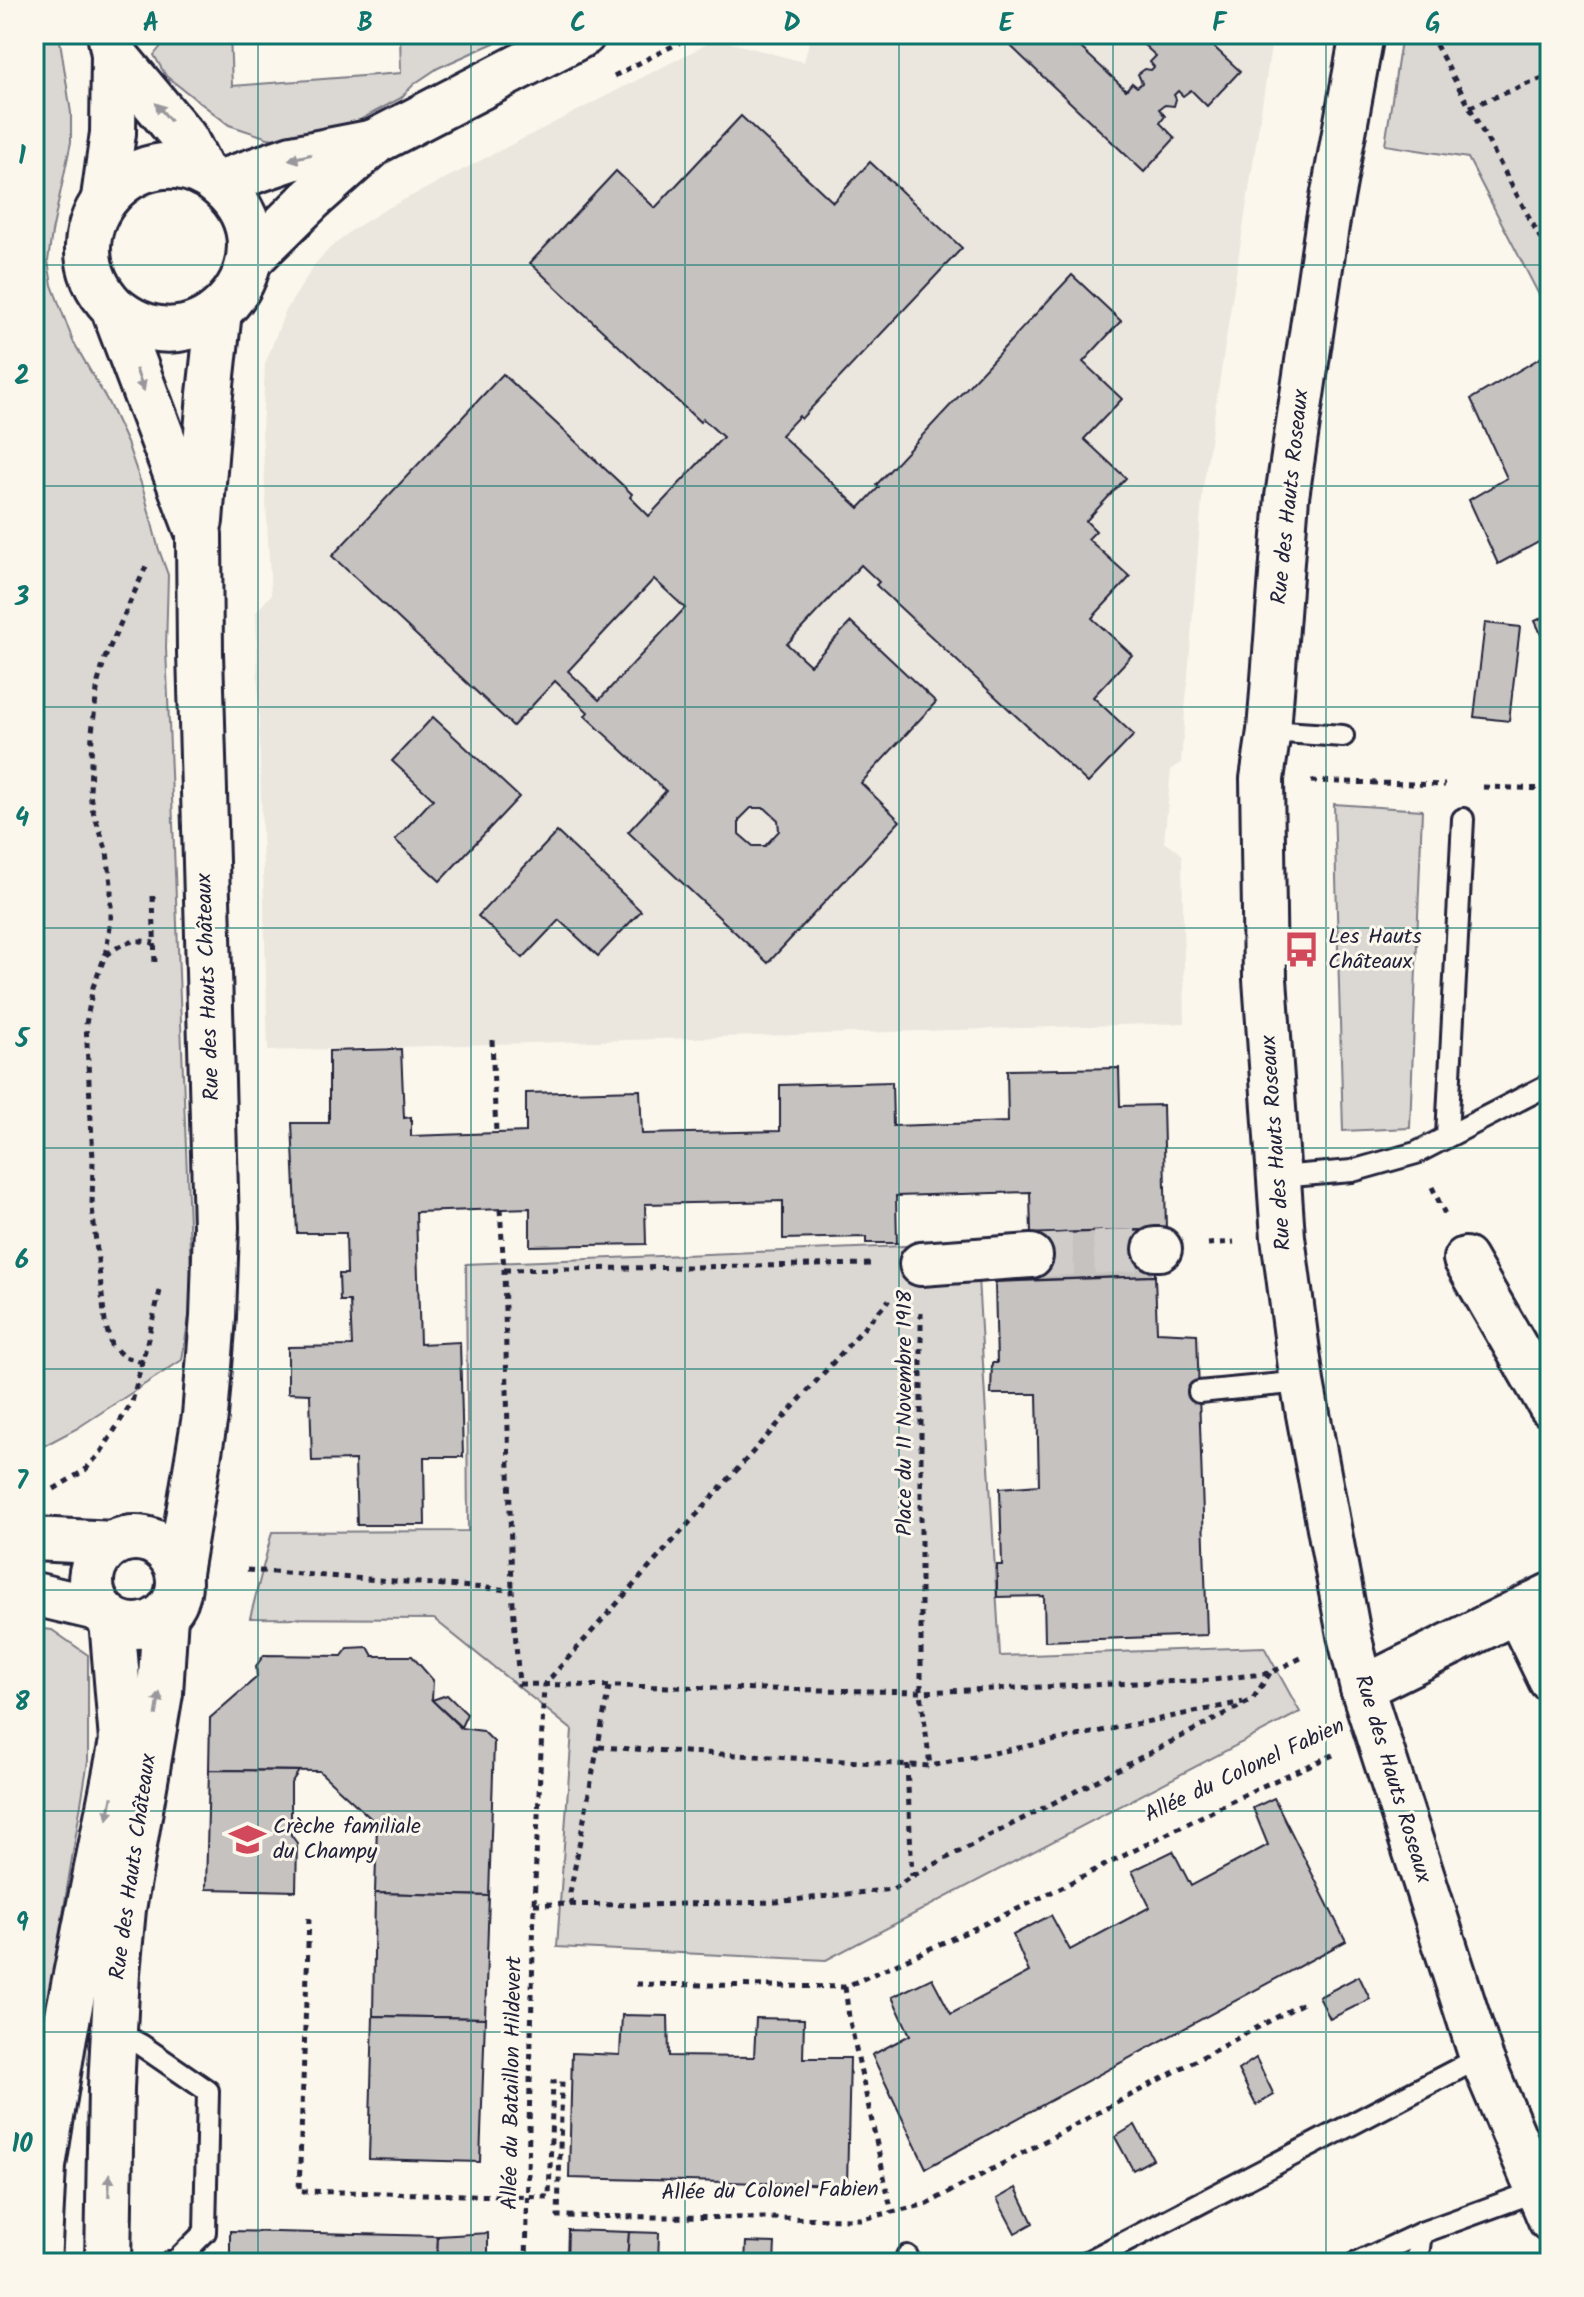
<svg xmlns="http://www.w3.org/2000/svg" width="1584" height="2297" viewBox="0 0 1584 2297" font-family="Kalam,sans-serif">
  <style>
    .built { fill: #ebe7df }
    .green { fill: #dbd8d3; stroke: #7e7d87; stroke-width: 2 }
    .building { fill: #c6c2c0; stroke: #22223b; stroke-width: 2; fill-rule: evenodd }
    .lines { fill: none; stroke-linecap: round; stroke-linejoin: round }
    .street-tunnel { stroke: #d0ccc9; stroke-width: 42; stroke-dasharray: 42 21; stroke-linecap: butt }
    .lane-casing { stroke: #22223b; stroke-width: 26 }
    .street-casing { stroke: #22223b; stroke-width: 48 }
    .secondary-casing { stroke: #22223b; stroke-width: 50 }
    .path { stroke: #22223b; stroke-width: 5; stroke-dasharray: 6 6; stroke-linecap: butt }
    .lane { stroke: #fbf7ec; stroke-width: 20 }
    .street { stroke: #fbf7ec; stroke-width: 42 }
    .secondary { stroke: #fbf7ec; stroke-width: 44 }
    .secondary-bridge-casing { stroke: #22223b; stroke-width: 50; stroke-linecap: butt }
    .secondary-bridge { stroke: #fbf7ec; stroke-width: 44 }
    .oneway { fill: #99979c }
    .grid { fill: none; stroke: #0f766e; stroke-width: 2; stroke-opacity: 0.55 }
    .labels { text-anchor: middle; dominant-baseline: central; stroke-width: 6; stroke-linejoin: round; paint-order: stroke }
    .street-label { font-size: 22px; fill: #22223b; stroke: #fbf7ec }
    .poi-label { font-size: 22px; fill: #22223b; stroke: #fbf7ec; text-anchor: start }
    .neatline { fill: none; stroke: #0f766e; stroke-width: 3 }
    .grid-label { font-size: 26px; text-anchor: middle; font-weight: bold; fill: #0f766e }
  </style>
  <rect width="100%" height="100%" fill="#fbf7ec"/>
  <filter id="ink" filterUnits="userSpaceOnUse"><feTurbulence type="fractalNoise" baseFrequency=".0125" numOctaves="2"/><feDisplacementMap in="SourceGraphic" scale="16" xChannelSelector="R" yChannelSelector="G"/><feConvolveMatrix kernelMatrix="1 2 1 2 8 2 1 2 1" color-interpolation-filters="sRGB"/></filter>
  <g filter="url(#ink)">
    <!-- built -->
    <path class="built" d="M 811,34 L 1273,34 L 1203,488 L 1181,763 L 1171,769 L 1164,843 L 1175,848 L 1182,856 L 1185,1023 L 268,1051 L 256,612 L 271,595 L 262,431 L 265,364 L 285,312 L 315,264 L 329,249 L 352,230 L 386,209 L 717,39 L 804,62 Z"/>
    <!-- green -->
    <g class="green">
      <path d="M 34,34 L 59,34 L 71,113 L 71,142 L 52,232 L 48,261 L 52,285 L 73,341 L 107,400 L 127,443 L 144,492 L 158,547 L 168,575 L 166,648 L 191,1274 L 190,1311 L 182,1360 L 76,1429 L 34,1451 Z"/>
      <path d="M 166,34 L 230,34 L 232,86 L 401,73 L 400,34 L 514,34 L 438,68 L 414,84 L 401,98 L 343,129 L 294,142 L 268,138 L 229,125 L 166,76 L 154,55 L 166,40 Z"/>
      <path d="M 1402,34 L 1550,34 L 1550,316 L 1468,158 L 1385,145 Z"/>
      <path d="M 1334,804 L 1422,810 L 1410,1128 L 1343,1131 Z"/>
      <path d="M 976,1243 L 1000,1656 L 1264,1647 L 1300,1712 L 826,1960 L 557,1947 L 572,1730 L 434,1619 L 250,1618 L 272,1532 L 468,1531 L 466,1264 Z"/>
      <path d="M 34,1628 L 52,1630 L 88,1655 L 88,1761 L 34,2090 Z"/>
    </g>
    <!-- building -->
    <g class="building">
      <path d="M 998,34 L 1066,34 L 1126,90 L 1132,83 L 1137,87 L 1142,83 L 1138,74 L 1145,69 L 1151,70 L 1154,67 L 1150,62 L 1156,56 L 1132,34 L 1200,34 L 1240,71 L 1207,106 L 1191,90 L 1183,96 L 1178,91 L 1174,95 L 1176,99 L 1174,106 L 1165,105 L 1159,109 L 1165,116 L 1160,123 L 1175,138 L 1144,172 Z"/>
      <path d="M 741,116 L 833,202 L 870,162 L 962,248 L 801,419 L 799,416 L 781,435 L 859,508 L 879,487 L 876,485 L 1072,275 L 1121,321 L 1083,362 L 1122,399 L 1084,439 L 1126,478 L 1086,521 L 1096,531 L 1088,539 L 1130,577 L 1092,618 L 1132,655 L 1093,697 L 1134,735 L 1088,783 L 876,585 L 879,582 L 861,565 L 787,644 L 810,665 L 851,622 L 936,702 L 861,783 L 900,821 L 768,963 L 628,832 L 666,791 L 585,716 L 588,712 L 555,681 L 513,726 L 332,556 L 503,374 L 632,494 L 630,497 L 649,516 L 723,437 L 703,419 L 700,422 L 530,263 L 616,171 L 655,208 ZM 654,579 L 685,608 L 599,700 L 568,671 ZM 751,808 L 765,808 L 778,820 L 779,831 L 765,846 L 753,846 L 739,834 L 739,820 Z"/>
      <path d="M 1550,352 L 1550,536 L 1498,564 L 1469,500 L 1507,478 L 1471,399 Z"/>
      <path d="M 1550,614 L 1550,654 L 1535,621 Z"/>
      <path d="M 1485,623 L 1520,627 L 1509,721 L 1474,717 Z"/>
      <path d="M 433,717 L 519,797 L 440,881 L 395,840 L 433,799 L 392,761 Z"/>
      <path d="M 557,832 L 641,911 L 598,956 L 559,920 L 523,958 L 478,916 Z"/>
      <path d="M 401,1049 L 404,1118 L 411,1117 L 411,1136 L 526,1132 L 526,1093 L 640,1090 L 642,1134 L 780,1131 L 780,1085 L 892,1082 L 893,1126 L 1008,1122 L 1007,1070 L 1119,1068 L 1120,1106 L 1163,1105 L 1166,1229 L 1031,1234 L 1030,1192 L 896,1196 L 897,1243 L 866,1243 L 866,1237 L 783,1239 L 783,1201 L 645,1204 L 646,1244 L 530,1246 L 530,1208 L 416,1212 L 420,1344 L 460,1342 L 463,1457 L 424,1457 L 425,1525 L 357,1525 L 355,1460 L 312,1461 L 310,1394 L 288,1393 L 288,1347 L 352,1346 L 350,1301 L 340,1301 L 339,1274 L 347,1274 L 346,1233 L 297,1233 L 292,1123 L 329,1123 L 329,1051 Z"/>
      <path d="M 1155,1230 L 1155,1276 L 1033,1280 L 1031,1234 Z"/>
      <path d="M 1155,1276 L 1157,1332 L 1197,1334 L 1207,1635 L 1045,1641 L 1044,1596 L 997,1597 L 997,1565 L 1002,1565 L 1000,1488 L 1039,1485 L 1037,1394 L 991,1394 L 992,1363 L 997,1363 L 995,1282 Z"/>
      <path d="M 368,1647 L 373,1656 L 412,1656 L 433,1680 L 432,1700 L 461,1728 L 483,1731 L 494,1742 L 489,1896 L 375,1893 L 377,1824 L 319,1771 L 209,1770 L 210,1718 L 257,1677 L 256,1666 L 264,1655 L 342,1656 L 348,1648 Z"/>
      <path d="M 447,1695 L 467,1714 L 461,1727 L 432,1700 Z"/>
      <path d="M 209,1770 L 299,1771 L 291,1783 L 291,1835 L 297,1843 L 296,1891 L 206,1889 Z"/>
      <path d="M 1274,1798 L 1346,1941 L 926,2168 L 872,2055 L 910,2035 L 892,1997 L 932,1978 L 951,2014 L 1029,1972 L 1013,1935 L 1051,1915 L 1070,1950 L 1150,1907 L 1132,1871 L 1173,1851 L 1191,1886 L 1268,1845 L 1253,1808 Z"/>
      <path d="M 375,1893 L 489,1896 L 485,2018 L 373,2016 Z"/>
      <path d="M 1359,1976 L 1370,1999 L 1330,2019 L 1319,1997 Z"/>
      <path d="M 622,2015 L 668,2016 L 669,2056 L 754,2057 L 756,2018 L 804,2019 L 803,2058 L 850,2058 L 847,2185 L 569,2178 L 572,2053 L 620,2055 Z"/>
      <path d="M 373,2016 L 485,2018 L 480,2162 L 369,2159 Z"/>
      <path d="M 1256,2058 L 1274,2095 L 1256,2105 L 1238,2070 Z"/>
      <path d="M 1135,2125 L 1153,2159 L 1133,2170 L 1115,2137 Z"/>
      <path d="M 1016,2188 L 1033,2223 L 1015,2233 L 997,2199 Z"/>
      <path d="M 568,2230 L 629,2232 L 627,2263 L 567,2263 Z"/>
      <path d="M 230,2231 L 438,2236 L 437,2263 L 230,2263 Z"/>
      <path d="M 629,2232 L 659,2233 L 658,2263 L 627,2263 Z"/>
      <path d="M 488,2233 L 488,2263 L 437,2263 L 438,2236 Z"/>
      <path d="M 746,2242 L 775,2243 L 774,2263 L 745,2263 Z"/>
    </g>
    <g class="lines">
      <!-- street-tunnel -->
      <path class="street-tunnel" d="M 1031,1256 L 1155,1249"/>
      <defs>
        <g id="lane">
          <path d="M 1269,731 L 1343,736"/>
          <path d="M 1447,1136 L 1463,819"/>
          <path d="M 1278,1177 L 1352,1171 L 1416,1153 L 1550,1084"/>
          <path d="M 1199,1392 L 1302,1382"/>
          <path d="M 113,2030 L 141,2045 L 208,2091 L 205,2232 L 177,2260 L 170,2263"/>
          <path d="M 907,2256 L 909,2263"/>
          <path d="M 1085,2263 L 1481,2057"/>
          <path d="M 1357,2263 L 1421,2233 L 1537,2191"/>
          <path d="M 1417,2263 L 1421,2233"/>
        </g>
        <g id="street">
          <path d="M 1362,34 L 1327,226 L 1287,497 L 1269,731 L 1262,779 L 1265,979 L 1283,1237 L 1302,1382 L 1349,1635 L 1362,1688 L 1481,2057 L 1550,2220"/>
          <path d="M 1155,1249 L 1160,1249"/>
          <path d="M 1465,1259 L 1550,1406"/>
          <path d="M 921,1264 L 1031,1256"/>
          <path d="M 34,1539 L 114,1543"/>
          <path d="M 34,1594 L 101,1610"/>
          <path d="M 1517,1612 L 1550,1680"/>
          <path d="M 1362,1688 L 1550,1595"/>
        </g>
        <g id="secondary">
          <path d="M 114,54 L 185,139 L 203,174"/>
          <path d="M 218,183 L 292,158 L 374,142"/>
          <path d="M 104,198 L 113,133 L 114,54 L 110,34"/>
          <path d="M 249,260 L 312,198 L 376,141 L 583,34"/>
          <path d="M 113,307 C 199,381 300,256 222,187 C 145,119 39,230 113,307 L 199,535"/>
          <path d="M 200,521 L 210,394 L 219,311"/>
          <circle cx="135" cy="1582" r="44"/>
          <path d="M 179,1573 L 205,1416 L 213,1317 L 216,1227 L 205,826"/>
          <path d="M 38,2263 L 43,2166 L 64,2036 L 122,1741 L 112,1620"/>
          <path d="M 108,2263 L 111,2088 L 117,1973 L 123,1909 L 160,1693 L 165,1615"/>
        </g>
      </defs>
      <!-- lane casing -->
      <use href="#lane" class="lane-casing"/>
      <!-- street casing -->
      <use href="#street" class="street-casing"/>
      <!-- secondary casing -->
      <use href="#secondary" class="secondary-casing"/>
      <!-- path -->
      <g class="path">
        <path d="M 1430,34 L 1550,256"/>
        <path d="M 614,76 L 696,34"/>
        <path d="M 1470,107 L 1550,75"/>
        <path d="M 1311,781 L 1445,785"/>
        <path d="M 1483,787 L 1550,789"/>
        <path d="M 153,896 L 155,966"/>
        <path d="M 106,955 C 122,943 133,938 154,943"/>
        <path d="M 492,1040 L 496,1133"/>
        <path d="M 1432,1187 L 1445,1214"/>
        <path d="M 500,1209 L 504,1270 L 512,1590"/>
        <path d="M 1208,1244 L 1234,1242"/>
        <path d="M 504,1270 L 875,1264"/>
        <path d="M 921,1312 L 921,1692 L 930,1766"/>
        <path d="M 143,1362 L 124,1357 L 111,1345 L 105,1322 L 92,1207 L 93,1159 L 86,1024 L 93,987 L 105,956 L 111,921 L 111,884 L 107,852 L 92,808 L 90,793 L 92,732 L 98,682 L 105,658 L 148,562"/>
        <path d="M 54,1489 L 85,1470 L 101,1452 L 132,1402 L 160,1291"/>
        <path d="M 247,1570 L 512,1590 L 519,1684 L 921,1692 L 1212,1680 L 1270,1673 L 1305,1656"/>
        <path d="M 599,1747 L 930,1766 L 1243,1702"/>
        <path d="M 907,1764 L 912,1876"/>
        <path d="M 534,1904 L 638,1905 L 775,1902 L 893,1889 L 912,1876 L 1252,1700 L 1270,1673"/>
        <path d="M 572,1905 L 570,1893 L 609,1687"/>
        <path d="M 309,1918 L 299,2191 L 549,2197 L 553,2082 L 562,2081 L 558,2216 L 862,2219 L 927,2204 L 1307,2001"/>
        <path d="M 636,1984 L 845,1987 L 1024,1906 L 1256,1789 L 1333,1755"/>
        <path d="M 845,1987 L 849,2017 L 892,2213"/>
        <path d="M 526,2263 L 534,1904 L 544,1685 L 889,1300"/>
      </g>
      <!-- lane -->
      <use href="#lane" class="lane"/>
      <!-- street -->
      <use href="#street" class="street"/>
      <!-- secondary -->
      <use href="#secondary" class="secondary"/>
      <defs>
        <path id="secondary-bridge" d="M 199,535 L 200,653 L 205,826"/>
      </defs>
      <!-- secondary-bridge casing -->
      <use href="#secondary-bridge" class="secondary-bridge-casing"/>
      <!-- secondary-bridge -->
      <use href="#secondary-bridge" class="secondary-bridge"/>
    </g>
    <!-- one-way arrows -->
    <defs><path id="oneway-solid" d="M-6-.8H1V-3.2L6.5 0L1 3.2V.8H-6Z" transform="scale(2)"/></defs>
    <g class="oneway">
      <use href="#oneway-solid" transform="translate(163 112) rotate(-130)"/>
      <use href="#oneway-solid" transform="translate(300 157) rotate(167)"/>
      <use href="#oneway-solid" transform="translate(140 380) rotate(69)"/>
      <use href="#oneway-solid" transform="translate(158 1704) rotate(-81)"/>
      <use href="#oneway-solid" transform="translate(110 1808) rotate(101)"/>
      <use href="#oneway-solid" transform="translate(109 2185) rotate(-89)"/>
    </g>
  </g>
  <!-- grid -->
  <path class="grid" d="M 258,34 L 258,2263M 471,34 L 471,2263M 685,34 L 685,2263M 899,34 L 899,2263M 1113,34 L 1113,2263M 1326,34 L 1326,2263M 34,265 L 1550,265M 34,486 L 1550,486M 34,707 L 1550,707M 34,928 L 1550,928M 34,1148 L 1550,1148M 34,1369 L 1550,1369M 34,1590 L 1550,1590M 34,1811 L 1550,1811M 34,2032 L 1550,2032"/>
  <!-- icons -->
  <defs>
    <symbol id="bus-bare" viewBox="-9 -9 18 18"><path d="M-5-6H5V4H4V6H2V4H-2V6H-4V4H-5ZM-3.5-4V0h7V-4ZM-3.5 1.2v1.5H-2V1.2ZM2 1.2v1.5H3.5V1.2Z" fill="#d1495b" stroke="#fbf7ec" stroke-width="2.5" paint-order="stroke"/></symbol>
    <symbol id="school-bare" viewBox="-9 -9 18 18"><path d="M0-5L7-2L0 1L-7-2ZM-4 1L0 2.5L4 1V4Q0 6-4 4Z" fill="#d1495b" stroke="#fbf7ec" stroke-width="2.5" paint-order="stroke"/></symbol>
  </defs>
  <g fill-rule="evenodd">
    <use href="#bus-bare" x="1276" y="924" width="51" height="51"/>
    <use href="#school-bare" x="222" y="1814" width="51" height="51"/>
  </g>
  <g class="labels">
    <!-- street labels -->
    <g class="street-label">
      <text transform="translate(1291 497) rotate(-84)">Rue des Hauts Roseaux</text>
      <text transform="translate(209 987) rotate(-92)">Rue des Hauts Châteaux</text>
      <text transform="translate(1277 1143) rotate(-94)">Rue des Hauts Roseaux</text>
      <text transform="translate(905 1413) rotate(-90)">Place du 11 Novembre 1918</text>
      <text transform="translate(1245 1771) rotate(-25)">Allée du Colonel Fabien</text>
      <text transform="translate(1392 1779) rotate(73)">Rue des Hauts Roseaux</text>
      <text transform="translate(134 1867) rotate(-82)">Rue des Hauts Châteaux</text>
      <text transform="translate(513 2083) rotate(-89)">Allée du Bataillon Hildevert</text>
      <text transform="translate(770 2192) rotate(-1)">Allée du Colonel Fabien</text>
    </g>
    <!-- poi labels -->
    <g class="poi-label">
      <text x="1328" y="937">Les Hauts<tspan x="1328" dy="25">Châteaux</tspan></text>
      <text x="273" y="1827">Crèche familiale<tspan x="273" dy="25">du Champy</tspan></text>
    </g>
  </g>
  <!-- margin -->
  <rect width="1584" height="2297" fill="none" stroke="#fbf7ec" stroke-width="88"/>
  <rect x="44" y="44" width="1496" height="2209" class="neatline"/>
  <g class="grid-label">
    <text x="151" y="31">A</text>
    <text x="365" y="31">B</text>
    <text x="578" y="31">C</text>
    <text x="792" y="31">D</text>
    <text x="1006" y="31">E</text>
    <text x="1219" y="31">F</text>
    <text x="1433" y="31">G</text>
    <text x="22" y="164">1</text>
    <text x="22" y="384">2</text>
    <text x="22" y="605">3</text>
    <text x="22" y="826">4</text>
    <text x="22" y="1047">5</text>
    <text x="22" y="1268">6</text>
    <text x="22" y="1489">7</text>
    <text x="22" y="1710">8</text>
    <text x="22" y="1931">9</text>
    <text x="22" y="2152">10</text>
  </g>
</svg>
